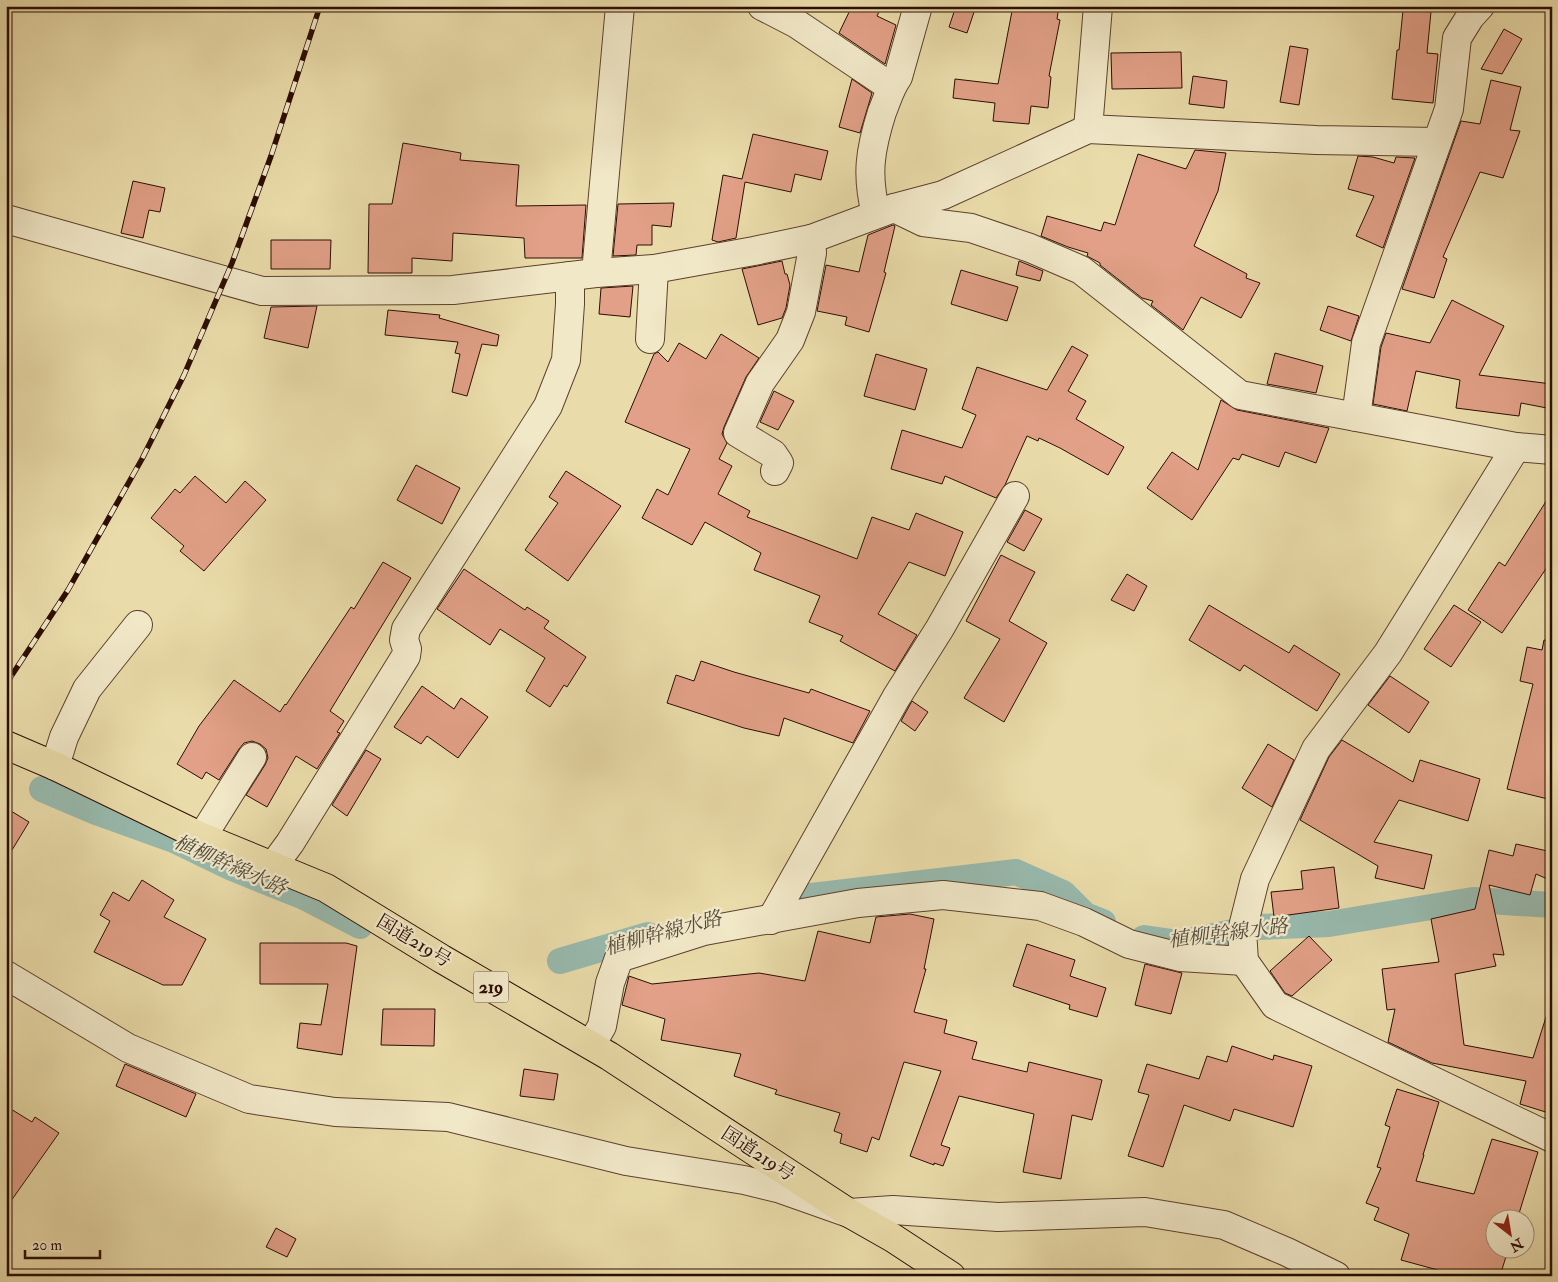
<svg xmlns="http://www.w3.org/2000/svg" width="1558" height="1282" viewBox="0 0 1558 1282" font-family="'IM FELL Double Pica','Noto Serif JP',serif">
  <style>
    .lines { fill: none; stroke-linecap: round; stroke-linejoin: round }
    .canal { stroke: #98baae; stroke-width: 26 }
    .building { fill: #e1a087; stroke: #2c0d03 }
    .minor-casing { stroke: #5c412d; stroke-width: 30 }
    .highway-casing { stroke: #2c0d03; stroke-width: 30 }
    .minor { stroke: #f1e8c8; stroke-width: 28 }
    .highway { stroke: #eadcaa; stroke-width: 28 }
    .rail-casing { stroke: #2c0d03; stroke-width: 5.5 }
    .rail { stroke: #f1e8c8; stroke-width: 4; stroke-dasharray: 11; stroke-linecap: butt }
    .labels { text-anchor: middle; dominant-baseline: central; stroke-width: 4.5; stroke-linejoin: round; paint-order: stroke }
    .shield { fill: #f1e8c8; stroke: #674f3e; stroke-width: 1 }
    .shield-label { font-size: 18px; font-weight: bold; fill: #2c0d03 }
    .street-label { font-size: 19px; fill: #2c0d03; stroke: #f1e8c8 }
    .water-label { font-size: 20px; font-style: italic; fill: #524a3f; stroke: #f1e8c8 }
  </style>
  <rect width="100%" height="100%" fill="#eadcaa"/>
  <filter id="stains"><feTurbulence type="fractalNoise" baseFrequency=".004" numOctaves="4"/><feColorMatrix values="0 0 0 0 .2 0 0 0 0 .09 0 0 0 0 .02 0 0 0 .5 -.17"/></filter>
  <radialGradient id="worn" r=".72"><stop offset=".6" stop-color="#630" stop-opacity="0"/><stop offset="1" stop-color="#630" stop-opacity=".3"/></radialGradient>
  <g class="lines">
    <!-- canal -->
    <g class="canal">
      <path d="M 42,789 L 96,812 L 174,840 L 232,868 L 304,897 L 360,926"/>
      <path d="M 803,897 L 1016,872 L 1063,893 L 1085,915 L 1103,922"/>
      <path d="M 1144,938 L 1179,943 L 1258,927 L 1329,924 L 1473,900 L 1552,905"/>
      <path d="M 560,961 L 648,935"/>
    </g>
  </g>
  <!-- building -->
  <g class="building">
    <path d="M 852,6 L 882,6 L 877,16 L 896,25 L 885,64 L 839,33 Z"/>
    <path d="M 956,6 L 976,6 L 967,33 L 949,27 Z"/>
    <path d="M 1013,6 L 1059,6 L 1057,19 L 1060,20 L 1049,76 L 1051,77 L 1048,108 L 1031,106 L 1029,124 L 993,121 L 995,103 L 953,98 L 955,79 L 998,84 Z"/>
    <path d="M 1403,10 L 1431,12 L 1427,53 L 1438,54 L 1433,103 L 1392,99 L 1397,50 L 1399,50 Z"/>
    <path d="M 1504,29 L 1522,39 L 1502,74 L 1481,69 Z"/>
    <path d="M 1290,46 L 1308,49 L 1299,105 L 1280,102 Z"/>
    <path d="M 1181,52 L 1182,88 L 1112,89 L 1111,53 Z"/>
    <path d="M 1193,76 L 1227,81 L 1224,108 L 1189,104 Z"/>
    <path d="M 852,79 L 872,93 L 860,133 L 839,127 Z"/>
    <path d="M 1491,80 L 1521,87 L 1510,130 L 1520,131 L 1503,178 L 1480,172 L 1443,257 L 1447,259 L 1434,298 L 1402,289 L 1461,121 L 1480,124 Z"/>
    <path d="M 753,134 L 828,151 L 821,180 L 795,174 L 791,192 L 745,182 L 736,238 L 718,242 L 712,240 L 723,175 L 742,179 Z"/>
    <path d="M 403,143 L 461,153 L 460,160 L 519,165 L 516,206 L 586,205 L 582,258 L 525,258 L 524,238 L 453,233 L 452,261 L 412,258 L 412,273 L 368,273 L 369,204 L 392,204 Z"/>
    <path d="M 1195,150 L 1226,153 L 1218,191 L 1194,246 L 1247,274 L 1246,278 L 1260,283 L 1241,318 L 1201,297 L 1183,330 L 1151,305 L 1153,301 L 1142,298 L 1100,265 L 1100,263 L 1087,256 L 1088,253 L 1068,247 L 1041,236 L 1047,216 L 1101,231 L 1104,222 L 1115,225 L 1138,154 L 1186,169 Z"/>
    <path d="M 1358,156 L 1373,157 L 1394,163 L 1396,157 L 1415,158 L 1383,248 L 1356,236 L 1374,196 L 1348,189 Z"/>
    <path d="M 133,181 L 165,188 L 160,212 L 149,210 L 143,238 L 121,233 Z"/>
    <path d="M 674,203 L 671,227 L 652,225 L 652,245 L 637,245 L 636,255 L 613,256 L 618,204 Z"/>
    <path d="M 893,225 L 895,226 L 884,272 L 886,273 L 869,332 L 845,325 L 847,317 L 817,311 L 826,265 L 859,272 L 868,235 Z"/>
    <path d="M 271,240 L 331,240 L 330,269 L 271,269 Z"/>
    <path d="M 782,261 L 785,274 L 787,274 L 790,285 L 786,308 L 782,318 L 758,325 L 742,269 Z"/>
    <path d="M 1019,261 L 1043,271 L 1040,281 L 1016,275 Z"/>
    <path d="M 961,270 L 1018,287 L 1007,321 L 951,304 Z"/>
    <path d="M 633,286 L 630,317 L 599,314 L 601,288 Z"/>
    <path d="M 1452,300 L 1504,326 L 1479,375 L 1552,384 L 1552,409 L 1521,403 L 1519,416 L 1456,408 L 1460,380 L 1416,371 L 1407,411 L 1373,404 L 1381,347 L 1386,333 L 1430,343 Z"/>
    <path d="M 317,306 L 308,348 L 264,338 L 271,307 Z"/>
    <path d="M 1328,306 L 1359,316 L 1351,341 L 1320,330 Z"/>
    <path d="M 388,310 L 440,315 L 439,318 L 499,335 L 497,346 L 482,344 L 467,396 L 452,392 L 460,354 L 455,353 L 458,342 L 385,335 Z"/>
    <path d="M 721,334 L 759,358 L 746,377 L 724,427 L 722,434 L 727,443 L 719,459 L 732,466 L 718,494 L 750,511 L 747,517 L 857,559 L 872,517 L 909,530 L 916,513 L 963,532 L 945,576 L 909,562 L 878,614 L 917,635 L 895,671 L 840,641 L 843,636 L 809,622 L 820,596 L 754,570 L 761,553 L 705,522 L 692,545 L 642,518 L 657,489 L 668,495 L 690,449 L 625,422 L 654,354 L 658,352 L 668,362 L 679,343 L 706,359 Z"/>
    <path d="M 1072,346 L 1088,355 L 1068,391 L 1086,401 L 1076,419 L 1124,447 L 1108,475 L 1060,448 L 1039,438 L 1038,441 L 1027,436 L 1005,485 L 996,498 L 945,476 L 942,484 L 891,469 L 902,430 L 962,448 L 976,415 L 962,409 L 977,367 L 1047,390 Z"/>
    <path d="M 1275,353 L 1323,366 L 1316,393 L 1267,384 Z"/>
    <path d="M 876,354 L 927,369 L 915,410 L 864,396 Z"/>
    <path d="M 774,391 L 794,401 L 778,430 L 760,422 Z"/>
    <path d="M 1221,400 L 1237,410 L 1329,428 L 1316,463 L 1285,452 L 1279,467 L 1242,454 L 1239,460 L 1233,458 L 1192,520 L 1147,488 L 1172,452 L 1198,470 Z"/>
    <path d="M 416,465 L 460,488 L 442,524 L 397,500 Z"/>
    <path d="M 566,471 L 621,506 L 568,581 L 525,550 L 558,503 L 549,497 Z"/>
    <path d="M 195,476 L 226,503 L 245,481 L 266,500 L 204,571 L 180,551 L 184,546 L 151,518 L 175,489 L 180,493 Z"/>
    <path d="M 1552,492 L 1552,560 L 1502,633 L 1468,610 L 1499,562 L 1505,566 Z"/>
    <path d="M 1025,510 L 1042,519 L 1024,551 L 1007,542 Z"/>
    <path d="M 1001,555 L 1035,572 L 1009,621 L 1047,643 L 1004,722 L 964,698 L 1000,639 L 966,621 Z"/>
    <path d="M 383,562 L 411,578 L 330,711 L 344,721 L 337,732 L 340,733 L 317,769 L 296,756 L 267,807 L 246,795 L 265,765 L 268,758 L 266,749 L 260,744 L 252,741 L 244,743 L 239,749 L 219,780 L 206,772 L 202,779 L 177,764 L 199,726 L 234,680 L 280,712 L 285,704 L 286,705 L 351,607 L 354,609 Z"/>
    <path d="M 464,569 L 525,610 L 527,607 L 549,621 L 544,628 L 586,657 L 567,687 L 564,685 L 550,707 L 526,691 L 545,658 L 500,629 L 490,645 L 437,609 Z"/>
    <path d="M 1127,574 L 1147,586 L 1134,611 L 1111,600 Z"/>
    <path d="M 1209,605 L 1289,653 L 1294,645 L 1340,674 L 1317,711 L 1244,665 L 1240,671 L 1189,640 Z"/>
    <path d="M 1454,605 L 1481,622 L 1451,667 L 1424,649 Z"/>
    <path d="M 1544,640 L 1552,641 L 1552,800 L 1507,789 L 1533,684 L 1520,681 L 1527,647 L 1542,650 Z"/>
    <path d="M 701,661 L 734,672 L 809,693 L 811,689 L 870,711 L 853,743 L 784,718 L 779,736 L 744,728 L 667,703 L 676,675 L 694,681 Z"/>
    <path d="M 1390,676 L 1429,702 L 1409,733 L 1368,705 Z"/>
    <path d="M 422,686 L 454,709 L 461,698 L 488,717 L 458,758 L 427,736 L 421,744 L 394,727 Z"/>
    <path d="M 912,701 L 928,712 L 915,731 L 901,721 Z"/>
    <path d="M 1342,740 L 1413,782 L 1420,760 L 1480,779 L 1468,821 L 1399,800 L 1374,842 L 1432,855 L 1424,889 L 1375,878 L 1378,866 L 1300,820 L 1329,757 Z"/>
    <path d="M 1268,744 L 1294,760 L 1272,807 L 1242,788 Z"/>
    <path d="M 366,750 L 381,759 L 347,816 L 332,805 Z"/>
    <path d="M 6,808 L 29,822 L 6,860 Z"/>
    <path d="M 1516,844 L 1552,852 L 1552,881 L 1536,874 L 1530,895 L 1489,885 L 1504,955 L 1493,954 L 1496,966 L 1455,974 L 1464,1045 L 1533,1058 L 1547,1014 L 1552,1015 L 1552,1114 L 1520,1104 L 1526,1081 L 1432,1063 L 1388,1042 L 1395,1009 L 1387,1010 L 1382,969 L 1439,962 L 1431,919 L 1475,909 L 1489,850 L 1513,856 Z"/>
    <path d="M 1334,867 L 1339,908 L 1274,917 L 1271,892 L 1303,889 L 1301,871 Z"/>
    <path d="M 142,880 L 174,900 L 164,917 L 206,939 L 182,985 L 163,985 L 94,952 L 110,921 L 100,915 L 113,892 L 129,901 Z"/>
    <path d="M 910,914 L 934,919 L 924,969 L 926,969 L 914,1012 L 947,1020 L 944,1033 L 977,1042 L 972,1059 L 1027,1072 L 1029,1062 L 1102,1080 L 1092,1120 L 1072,1115 L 1061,1179 L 1023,1172 L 1034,1114 L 959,1096 L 941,1145 L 950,1148 L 943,1166 L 934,1163 L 934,1165 L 910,1156 L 941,1071 L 904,1062 L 879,1140 L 872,1137 L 867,1152 L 840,1143 L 842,1134 L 834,1131 L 840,1113 L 775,1094 L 777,1090 L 734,1076 L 741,1054 L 661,1040 L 665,1019 L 622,1005 L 629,976 L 652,984 L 759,973 L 805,981 L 818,931 L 870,943 L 876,917 Z"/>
    <path d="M 1309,936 L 1332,960 L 1292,996 L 1285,993 L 1270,971 Z"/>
    <path d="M 260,943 L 346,943 L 357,946 L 342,1055 L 297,1048 L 300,1023 L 321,1025 L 328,984 L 260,984 Z"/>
    <path d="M 1027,944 L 1075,960 L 1070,976 L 1106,988 L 1097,1017 L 1069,1009 L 1070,1005 L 1013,986 Z"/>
    <path d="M 1145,964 L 1182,973 L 1171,1014 L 1135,1005 Z"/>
    <path d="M 383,1009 L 435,1009 L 434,1046 L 381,1045 Z"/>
    <path d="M 1232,1046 L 1273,1060 L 1274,1055 L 1312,1066 L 1293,1127 L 1234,1109 L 1230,1121 L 1184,1105 L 1163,1167 L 1128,1156 L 1149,1095 L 1138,1092 L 1147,1064 L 1199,1079 L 1207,1056 L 1227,1062 Z"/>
    <path d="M 125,1064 L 196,1094 L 186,1117 L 116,1086 Z"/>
    <path d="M 524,1069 L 558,1074 L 554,1100 L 520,1096 Z"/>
    <path d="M 1397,1089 L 1439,1102 L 1423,1155 L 1424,1155 L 1416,1181 L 1474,1194 L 1492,1139 L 1538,1152 L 1517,1220 L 1496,1220 L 1496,1250 L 1508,1250 L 1500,1276 L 1460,1276 L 1401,1260 L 1409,1234 L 1374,1220 L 1379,1208 L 1366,1203 L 1381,1168 L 1377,1167 L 1390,1127 L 1385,1125 Z"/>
    <path d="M 6,1106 L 32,1122 L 35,1117 L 59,1133 L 6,1208 Z"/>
    <path d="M 276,1228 L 296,1239 L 287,1257 L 266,1247 Z"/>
  </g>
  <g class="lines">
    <defs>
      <g id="minor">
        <path d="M 762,6 L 797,24 L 891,87"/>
        <path d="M 1088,129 L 1098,6"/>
        <path d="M 894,208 L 923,222 L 971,228 L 1030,248 L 1081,270 L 1240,395 L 1516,447 L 1552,450"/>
        <path d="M 876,214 C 866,175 870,150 882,112 C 887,100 890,88 898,77 L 918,6"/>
        <path d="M 6,219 L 262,291 L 453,290 L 596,273 L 654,269 L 754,251 L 811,239 L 894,208 L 943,195 L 1088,129 L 1316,140 L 1437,142"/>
        <path d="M 596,273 L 620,6"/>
        <path d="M 650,339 L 654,269"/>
        <path d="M 1356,417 L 1366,343 L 1449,109 L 1457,38 L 1470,17 L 1480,6"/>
        <path d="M 1516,447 L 1388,653 L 1316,749 L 1255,879 L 1242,931 L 1244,961 L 1275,1005 L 1552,1138"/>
        <path d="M 775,471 L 779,463 L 773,454 L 738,433 L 760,383 L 790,340 L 801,312 L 812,253 L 811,239"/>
        <path d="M 55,766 L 64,737 L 87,689 L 138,625"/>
        <path d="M 202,837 L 252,757"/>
        <path d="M 273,866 L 290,843 L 406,656 L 407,649 L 404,640 L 406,629 L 548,406 L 566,360 L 570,304 L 570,276"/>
        <path d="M 771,920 L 896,698 L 940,628 L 1015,496"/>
        <path d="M 6,975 L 128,1048 L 249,1099 L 335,1112 L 448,1117 L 626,1161 L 744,1180 L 781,1189 L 849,1213 L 893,1210 L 998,1217 L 1145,1212 L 1224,1225 L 1287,1252 L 1336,1276"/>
        <path d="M 591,1045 L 602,1026 L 610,983 L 619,958 L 704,931 L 858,903 L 943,895 L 1040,906 L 1084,922 L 1129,944 L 1180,957 L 1244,961"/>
      </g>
      <path id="highway" d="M 6,745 L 55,766 L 202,837 L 326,888 L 442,959 L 609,1056 L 849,1213 L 893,1238 L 951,1276"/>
    </defs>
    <!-- minor casing -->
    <use href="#minor" class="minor-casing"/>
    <!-- highway casing -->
    <use href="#highway" class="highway-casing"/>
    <!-- minor -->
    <use href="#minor" class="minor"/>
    <!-- highway -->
    <use href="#highway" class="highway"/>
    <defs>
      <path id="rail" d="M 6,684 L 68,590 L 142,459 L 184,375 L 232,263 L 271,156 L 320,6"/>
    </defs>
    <!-- rail casing -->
    <use href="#rail" class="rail-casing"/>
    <!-- rail -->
    <use href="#rail" class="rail"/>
  </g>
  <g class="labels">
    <!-- shield labels -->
    <rect class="shield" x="473.5" y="971.5" width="35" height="31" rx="4"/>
    <g class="shield-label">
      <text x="491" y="987">219</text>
    </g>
    <!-- street labels -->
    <g class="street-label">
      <text transform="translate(414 941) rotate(31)">国道219号</text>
      <text transform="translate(758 1154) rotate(33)">国道219号</text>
    </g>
    <!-- water labels -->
    <g class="water-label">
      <text transform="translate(230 865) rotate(24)">植柳幹線水路</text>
      <text transform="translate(663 933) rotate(-15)">植柳幹線水路</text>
      <text transform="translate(1228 933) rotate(-7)">植柳幹線水路</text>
    </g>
  </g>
  <!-- margin -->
  <rect width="1558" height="1282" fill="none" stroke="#eadcaa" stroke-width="25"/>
  <rect x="8" y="8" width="1543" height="1267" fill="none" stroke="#2c0d03" stroke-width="2.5"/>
  <rect x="12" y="12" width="1533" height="1257" fill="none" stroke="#2c0d03"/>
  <!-- north arrow -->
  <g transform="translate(1510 1234) rotate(149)"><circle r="24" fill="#f1e8c8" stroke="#a29079"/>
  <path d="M0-4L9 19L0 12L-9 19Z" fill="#8f2418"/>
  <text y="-8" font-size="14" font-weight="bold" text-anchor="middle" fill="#2c0d03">N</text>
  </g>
  <!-- scale -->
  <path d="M25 1250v8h75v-8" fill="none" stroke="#2c0d03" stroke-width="2.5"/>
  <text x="32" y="1250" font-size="15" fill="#2c0d03" stroke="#f1e8c8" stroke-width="4" paint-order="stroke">20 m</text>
  <rect width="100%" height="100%" filter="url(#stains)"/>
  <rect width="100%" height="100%" fill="url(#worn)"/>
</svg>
